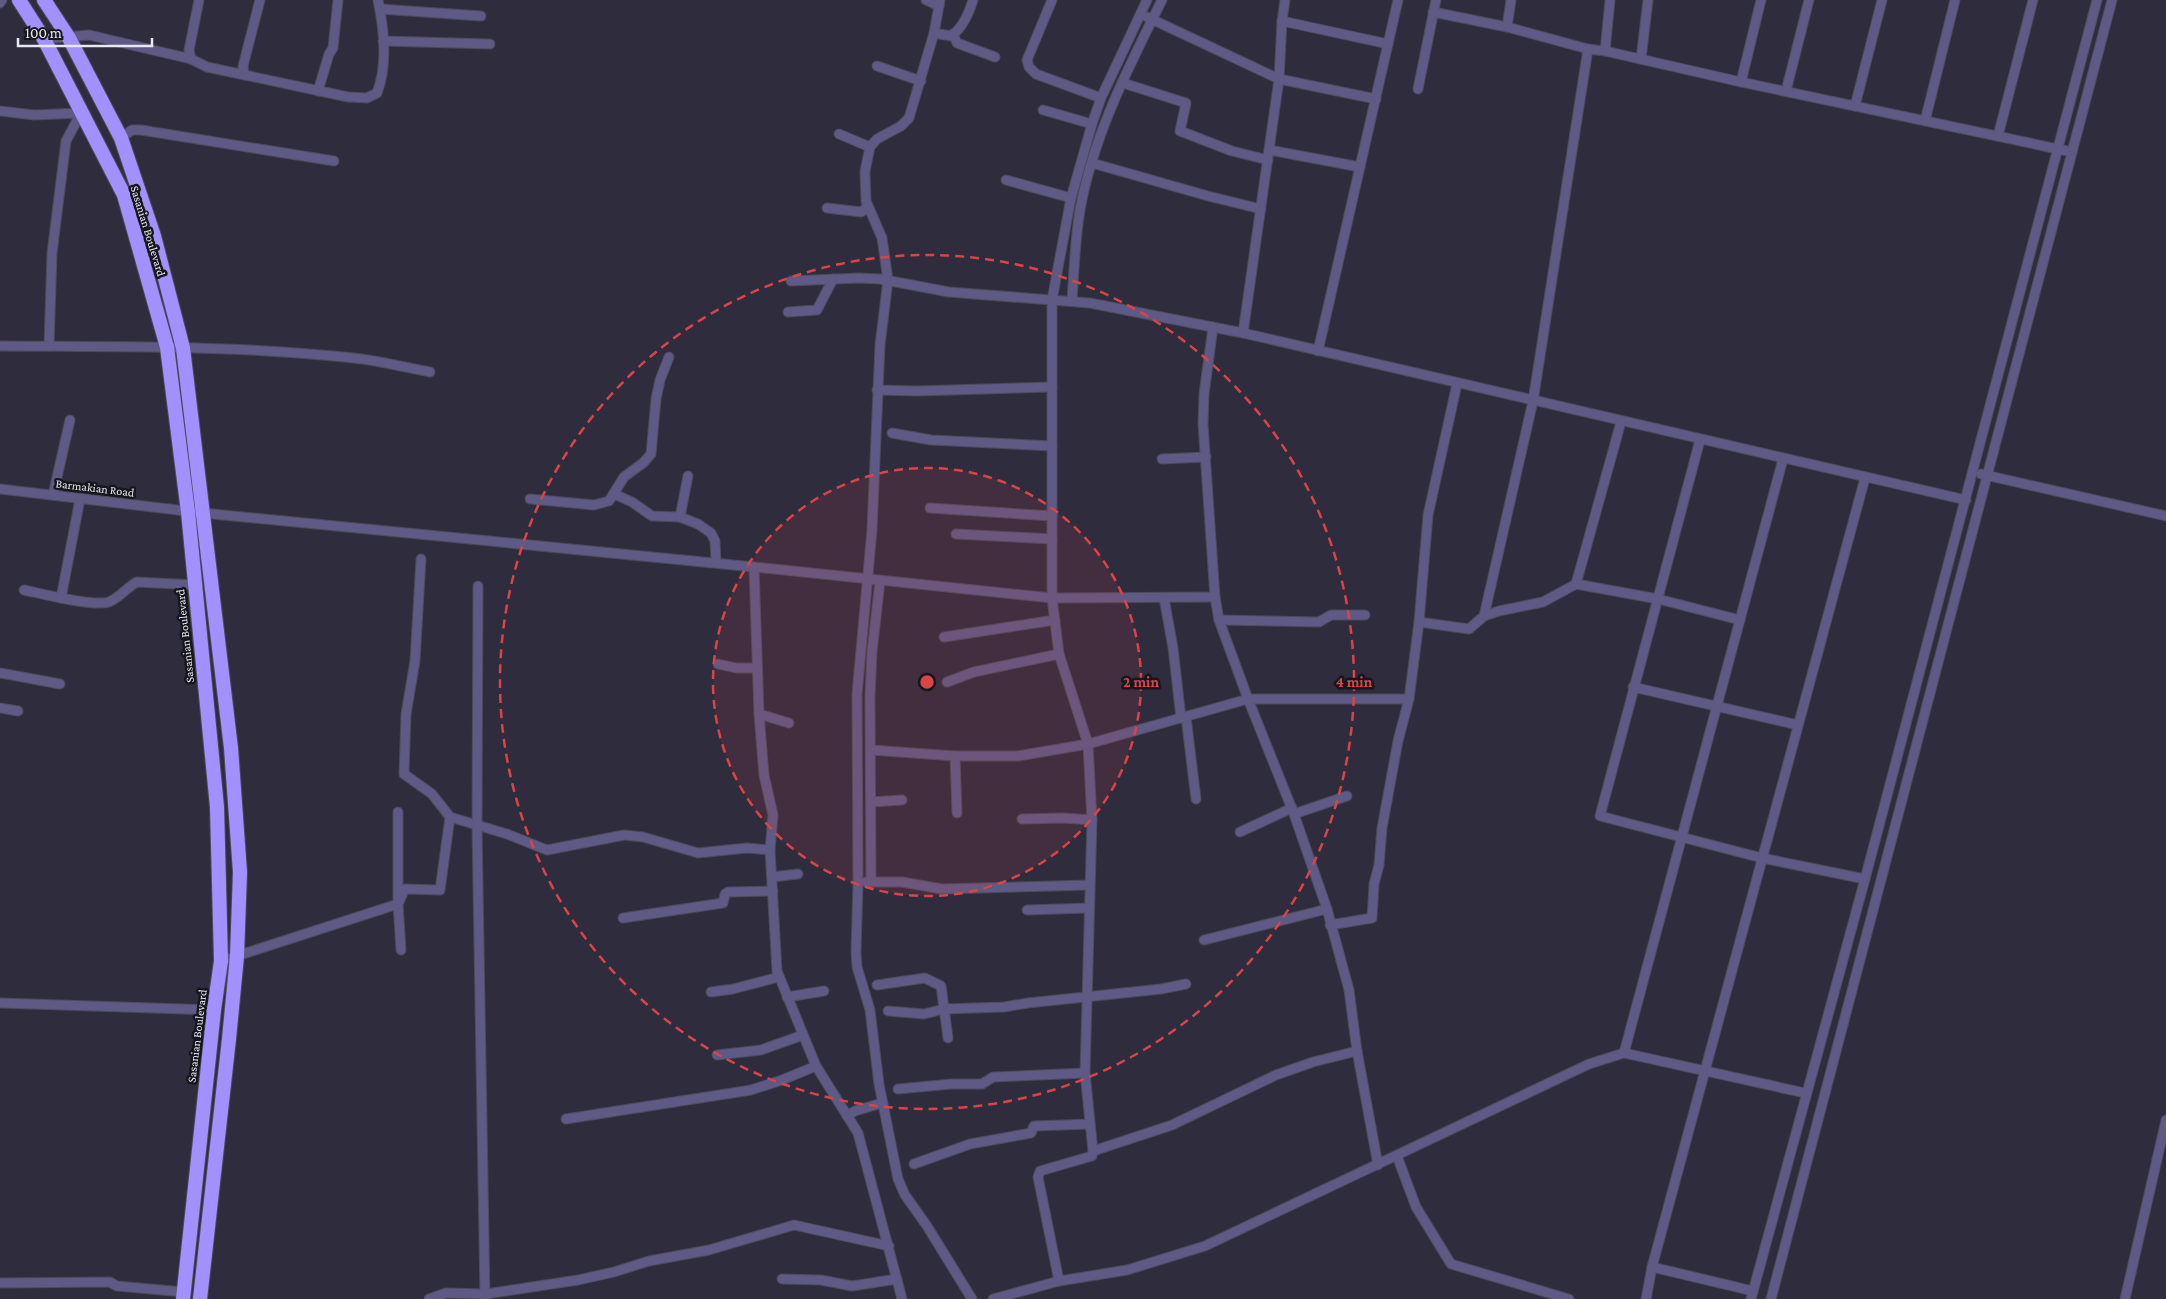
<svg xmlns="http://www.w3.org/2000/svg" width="2166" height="1299" viewBox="0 0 2166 1299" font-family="'Crimson Pro',serif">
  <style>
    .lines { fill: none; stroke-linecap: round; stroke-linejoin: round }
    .minor-casing { stroke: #4c4a5a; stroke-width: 11 }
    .highway-casing { stroke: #4c4a5a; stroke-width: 16 }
    .minor { stroke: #5e5985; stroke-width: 9 }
    .highway { stroke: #a190fd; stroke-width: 14 }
    .ring { fill: none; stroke: #d94546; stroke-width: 2.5; stroke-dasharray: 9 6 }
    .labels { text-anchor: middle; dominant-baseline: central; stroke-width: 5; stroke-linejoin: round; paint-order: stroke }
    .street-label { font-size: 12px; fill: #e8e7f2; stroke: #16161d }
    .centre { fill: #d94546; stroke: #16161d; stroke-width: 2.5 }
    .ring-label { font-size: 15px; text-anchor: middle; font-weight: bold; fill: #d94546; stroke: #16161d; stroke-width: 5; stroke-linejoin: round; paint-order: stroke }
  </style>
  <rect width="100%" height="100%" fill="#2e2c3d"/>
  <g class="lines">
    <defs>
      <g id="minor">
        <path d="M 926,0 L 939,6"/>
        <path d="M 940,0 L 934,33 L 909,118 L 901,126 L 877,139 L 870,147 L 865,171 L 866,201 L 882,238 L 888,280 L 880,345 L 872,530 L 857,694 L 858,883 L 856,952 L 857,967 L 870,1010 L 879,1084 L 898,1179 L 905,1195 L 927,1226 L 972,1299"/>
        <path d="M 1052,0 L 1027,60 L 1029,67 L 1036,74 L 1101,98"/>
        <path d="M 0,3 L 2,0"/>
        <path d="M 380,9 L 481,16"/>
        <path d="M 1433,12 L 1507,27 L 1588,49 L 1605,51 L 1741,82 L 2072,152"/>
        <path d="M 1147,17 L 1279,79 L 1376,99"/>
        <path d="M 1282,21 L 1388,44"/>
        <path d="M 1507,27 L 1511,0"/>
        <path d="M 934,33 L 951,36 C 963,28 969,13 973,0"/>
        <path d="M 953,34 L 957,43 L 995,57"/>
        <path d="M 44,39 L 89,35 L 191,59 L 207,67 L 348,97 L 367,98 L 377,93 C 388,65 384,29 378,0"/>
        <path d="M 383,41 L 490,44"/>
        <path d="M 1605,51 L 1610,0"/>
        <path d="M 191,59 L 189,50 L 199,0"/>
        <path d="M 1641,59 L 1648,0"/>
        <path d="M 877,66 L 921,81"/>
        <path d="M 244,75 L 243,66 L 260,0"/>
        <path d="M 1741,82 L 1761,0"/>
        <path d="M 1123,83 L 1186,103 L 1180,131 L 1232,151 L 1268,160"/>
        <path d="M 1418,89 L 1436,0"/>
        <path d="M 318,91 L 329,54 L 333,48 L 338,0"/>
        <path d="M 1786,91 L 1809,0"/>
        <path d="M 1855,106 L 1882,0"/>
        <path d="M 1043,110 L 1092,124"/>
        <path d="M 0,111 L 34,115 L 81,113"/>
        <path d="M 1925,121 L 1955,0"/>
        <path d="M 839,134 L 870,147"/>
        <path d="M 1998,136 L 2033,0"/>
        <path d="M 121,138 L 132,130 L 141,130 L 334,161"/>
        <path d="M 1269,150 L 1360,167"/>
        <path d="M 1092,163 L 1208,196 L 1261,209"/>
        <path d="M 1006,180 L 1071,198"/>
        <path d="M 827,208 L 861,212 L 868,207"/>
        <path d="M 791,281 L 859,278 L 880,279 L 949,292 L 1090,303 L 1243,333 L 1966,500"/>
        <path d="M 1072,301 C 1074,271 1075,239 1080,210 C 1093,136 1129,66 1162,0"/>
        <path d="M 788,312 L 817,310 L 833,279"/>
        <path d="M 1213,327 L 1204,394 L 1203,424 L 1215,597 L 1219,620 L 1248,699 L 1294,814 L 1327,909 L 1349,990 L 1357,1051 L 1378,1165"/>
        <path d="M 1243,333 L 1279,79 L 1282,21 L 1285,0"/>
        <path d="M 0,346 C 120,347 242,345 362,359 C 385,362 407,368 430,372"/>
        <path d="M 49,346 L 52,253 L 66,141 L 81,113"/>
        <path d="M 1318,351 L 1398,0"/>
        <path d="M 877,390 L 917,391 L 1052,387"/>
        <path d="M 892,433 L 931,440 L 1052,446"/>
        <path d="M 1700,440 L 1600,816 L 1762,858 L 1865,879"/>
        <path d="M 1162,459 L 1206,457"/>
        <path d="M 1981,474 L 2166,516"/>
        <path d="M 0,489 L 203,513 L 754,567 L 1052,598 L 1215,597"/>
        <path d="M 614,494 L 632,502 L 652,516 L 680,517 L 698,524 L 711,533 L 715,541 L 716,563"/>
        <path d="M 53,495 L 70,420"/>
        <path d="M 530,499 L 594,505 L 609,501 L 624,477 L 643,463 L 651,454 L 656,399 L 660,380 L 669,357"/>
        <path d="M 930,508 L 1052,516"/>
        <path d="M 680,517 L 688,476"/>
        <path d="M 956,534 L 1052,539"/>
        <path d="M 421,559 L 415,661 L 406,714 L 404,774 L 432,794 L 450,817 L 507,834 L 547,850 L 624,835 L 643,837 L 698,853 L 747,848 L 770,850"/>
        <path d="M 754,567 L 759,714 L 764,775 L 773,815 L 770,850 L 777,971 L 816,1066 L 858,1133 L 902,1299"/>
        <path d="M 1576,584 L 1621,422"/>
        <path d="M 478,586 L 477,826 L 485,1299"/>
        <path d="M 24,590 C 43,594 93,607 109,602 C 121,597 127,587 137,582 L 195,585"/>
        <path d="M 61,598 L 80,499"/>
        <path d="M 1164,598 L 1173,648 L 1181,718"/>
        <path d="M 1484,616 L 1533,401 L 1588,49"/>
        <path d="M 1219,620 L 1319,622 L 1331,615 L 1365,615"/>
        <path d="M 1419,622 L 1469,629 L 1484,616 L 1499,611 L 1543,602 L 1576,584 L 1658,599 L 1740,620"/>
        <path d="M 944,637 L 1055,620"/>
        <path d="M 718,664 L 736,668 L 757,668"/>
        <path d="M 0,673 L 60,684"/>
        <path d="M 947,682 L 974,672 L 1059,654"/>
        <path d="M 1633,687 L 1798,725"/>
        <path d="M 0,708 L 18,711"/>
        <path d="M 759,714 L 789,723"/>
        <path d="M 1186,717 L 1196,799"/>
        <path d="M 871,750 L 955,756 L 1018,756 L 1088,744 L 1248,699 L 1409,699"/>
        <path d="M 955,756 L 957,813"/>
        <path d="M 871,802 L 902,800"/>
        <path d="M 398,812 L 398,904 L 401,950"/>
        <path d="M 1294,814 L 1347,796"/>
        <path d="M 1022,819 L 1063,818 L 1092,820"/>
        <path d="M 1240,832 L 1292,808"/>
        <path d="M 772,877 L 798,874"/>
        <path d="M 871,881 L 870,696 L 872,652 L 880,581"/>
        <path d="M 866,882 L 902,882 L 942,889 L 1089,885"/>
        <path d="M 1027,910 L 1089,908"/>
        <path d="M 623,918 L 723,903 L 725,894 L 728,892 L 773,891"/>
        <path d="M 1330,925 L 1372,918 L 1374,884 L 1379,865 L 1382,828 L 1398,741 L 1409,699 L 1419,622 L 1428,515 L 1457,384"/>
        <path d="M 1204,940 L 1327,909"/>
        <path d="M 221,961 L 398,904 L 405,889 L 440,890 L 450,817"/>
        <path d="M 877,985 L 925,978 L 941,986 L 948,1038"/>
        <path d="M 711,992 L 733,989 L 779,977"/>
        <path d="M 787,997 L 824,991"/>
        <path d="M 0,1003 L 214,1010"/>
        <path d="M 888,1011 L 924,1014 L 944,1009 L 1004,1007 L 1028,1003 L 1161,989 L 1186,984"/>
        <path d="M 1624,1053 L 1783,459"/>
        <path d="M 717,1055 L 761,1050 L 803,1035"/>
        <path d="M 898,1089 L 951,1084 L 982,1084 L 993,1077 L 1085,1073"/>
        <path d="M 847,1116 L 855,1111 L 882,1103"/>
        <path d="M 566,1119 L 751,1090 L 782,1080 L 816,1066"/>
        <path d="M 1093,1151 L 1172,1125 L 1276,1075 L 1313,1062 L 1357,1051"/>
        <path d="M 1397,1156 L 1416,1207 L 1451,1264 L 1569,1299"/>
        <path d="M 914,1164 L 970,1144 L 1031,1133 L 1034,1126 L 1090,1124"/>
        <path d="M 1652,1267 L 1753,1291"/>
        <path d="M 782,1279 L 821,1280 L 852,1286 L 897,1279"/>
        <path d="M 1059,1281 L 1038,1177 L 1040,1171 L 1092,1156 L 1093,1151 L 1085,1073 L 1092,820 L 1088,744 L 1059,654 L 1052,598 L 1052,300 L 1071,198 L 1092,124 L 1101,98 L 1147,0"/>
        <path d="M 0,1283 L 110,1282 L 117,1286 L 183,1292"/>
        <path d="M 429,1299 L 446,1293 L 486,1294 L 578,1280 L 614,1272 L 649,1261 L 709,1250 L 794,1225 L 889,1246"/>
        <path d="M 993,1299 L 1059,1281 L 1127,1270 L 1205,1246 L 1589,1064 L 1624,1053 L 1805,1093"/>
        <path d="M 1646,1299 L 1652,1267 L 1865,478"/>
        <path d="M 1751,1299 L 1865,879 L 2097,0"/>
        <path d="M 1771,1299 L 2112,0"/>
        <path d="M 2125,1299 L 2166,1120"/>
      </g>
      <g id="highway">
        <path d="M 19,0 L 44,39 L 124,195 L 167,347 L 188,512 L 217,807 L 221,961 L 214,1010 L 183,1299"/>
        <path d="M 44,0 L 69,38 L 121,138 L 154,236 L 183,348 L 231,748 L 240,872 L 237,956 L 229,1039 L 200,1299"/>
      </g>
    </defs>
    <!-- minor casing -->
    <use href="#minor" class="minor-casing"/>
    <!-- highway casing -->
    <use href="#highway" class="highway-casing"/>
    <!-- minor -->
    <use href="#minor" class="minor"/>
    <!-- highway -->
    <use href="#highway" class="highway"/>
  </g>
  <!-- distance rings -->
  <circle cx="927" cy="682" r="214" fill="#d94546" fill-opacity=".12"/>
  <g class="ring">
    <circle cx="927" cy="682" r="214"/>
    <circle cx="927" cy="682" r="427"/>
  </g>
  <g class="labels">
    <!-- street labels -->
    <g class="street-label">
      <text transform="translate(148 231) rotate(73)">Sasanian Boulevard</text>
      <text transform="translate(95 488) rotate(7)">Barmakian Road</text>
      <text transform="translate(185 636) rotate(-96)">Sasanian Boulevard</text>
      <text transform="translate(197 1036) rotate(-83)">Sasanian Boulevard</text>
    </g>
  </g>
  <circle cx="927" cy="682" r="8" class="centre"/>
  <g class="ring-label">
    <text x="1141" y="687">2 min</text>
    <text x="1354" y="687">4 min</text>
  </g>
  <!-- scale -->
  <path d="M18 38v8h134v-8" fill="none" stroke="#e8e7f2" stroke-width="2.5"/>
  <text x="25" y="38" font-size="15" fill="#e8e7f2" stroke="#16161d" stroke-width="4" paint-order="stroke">100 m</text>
</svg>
